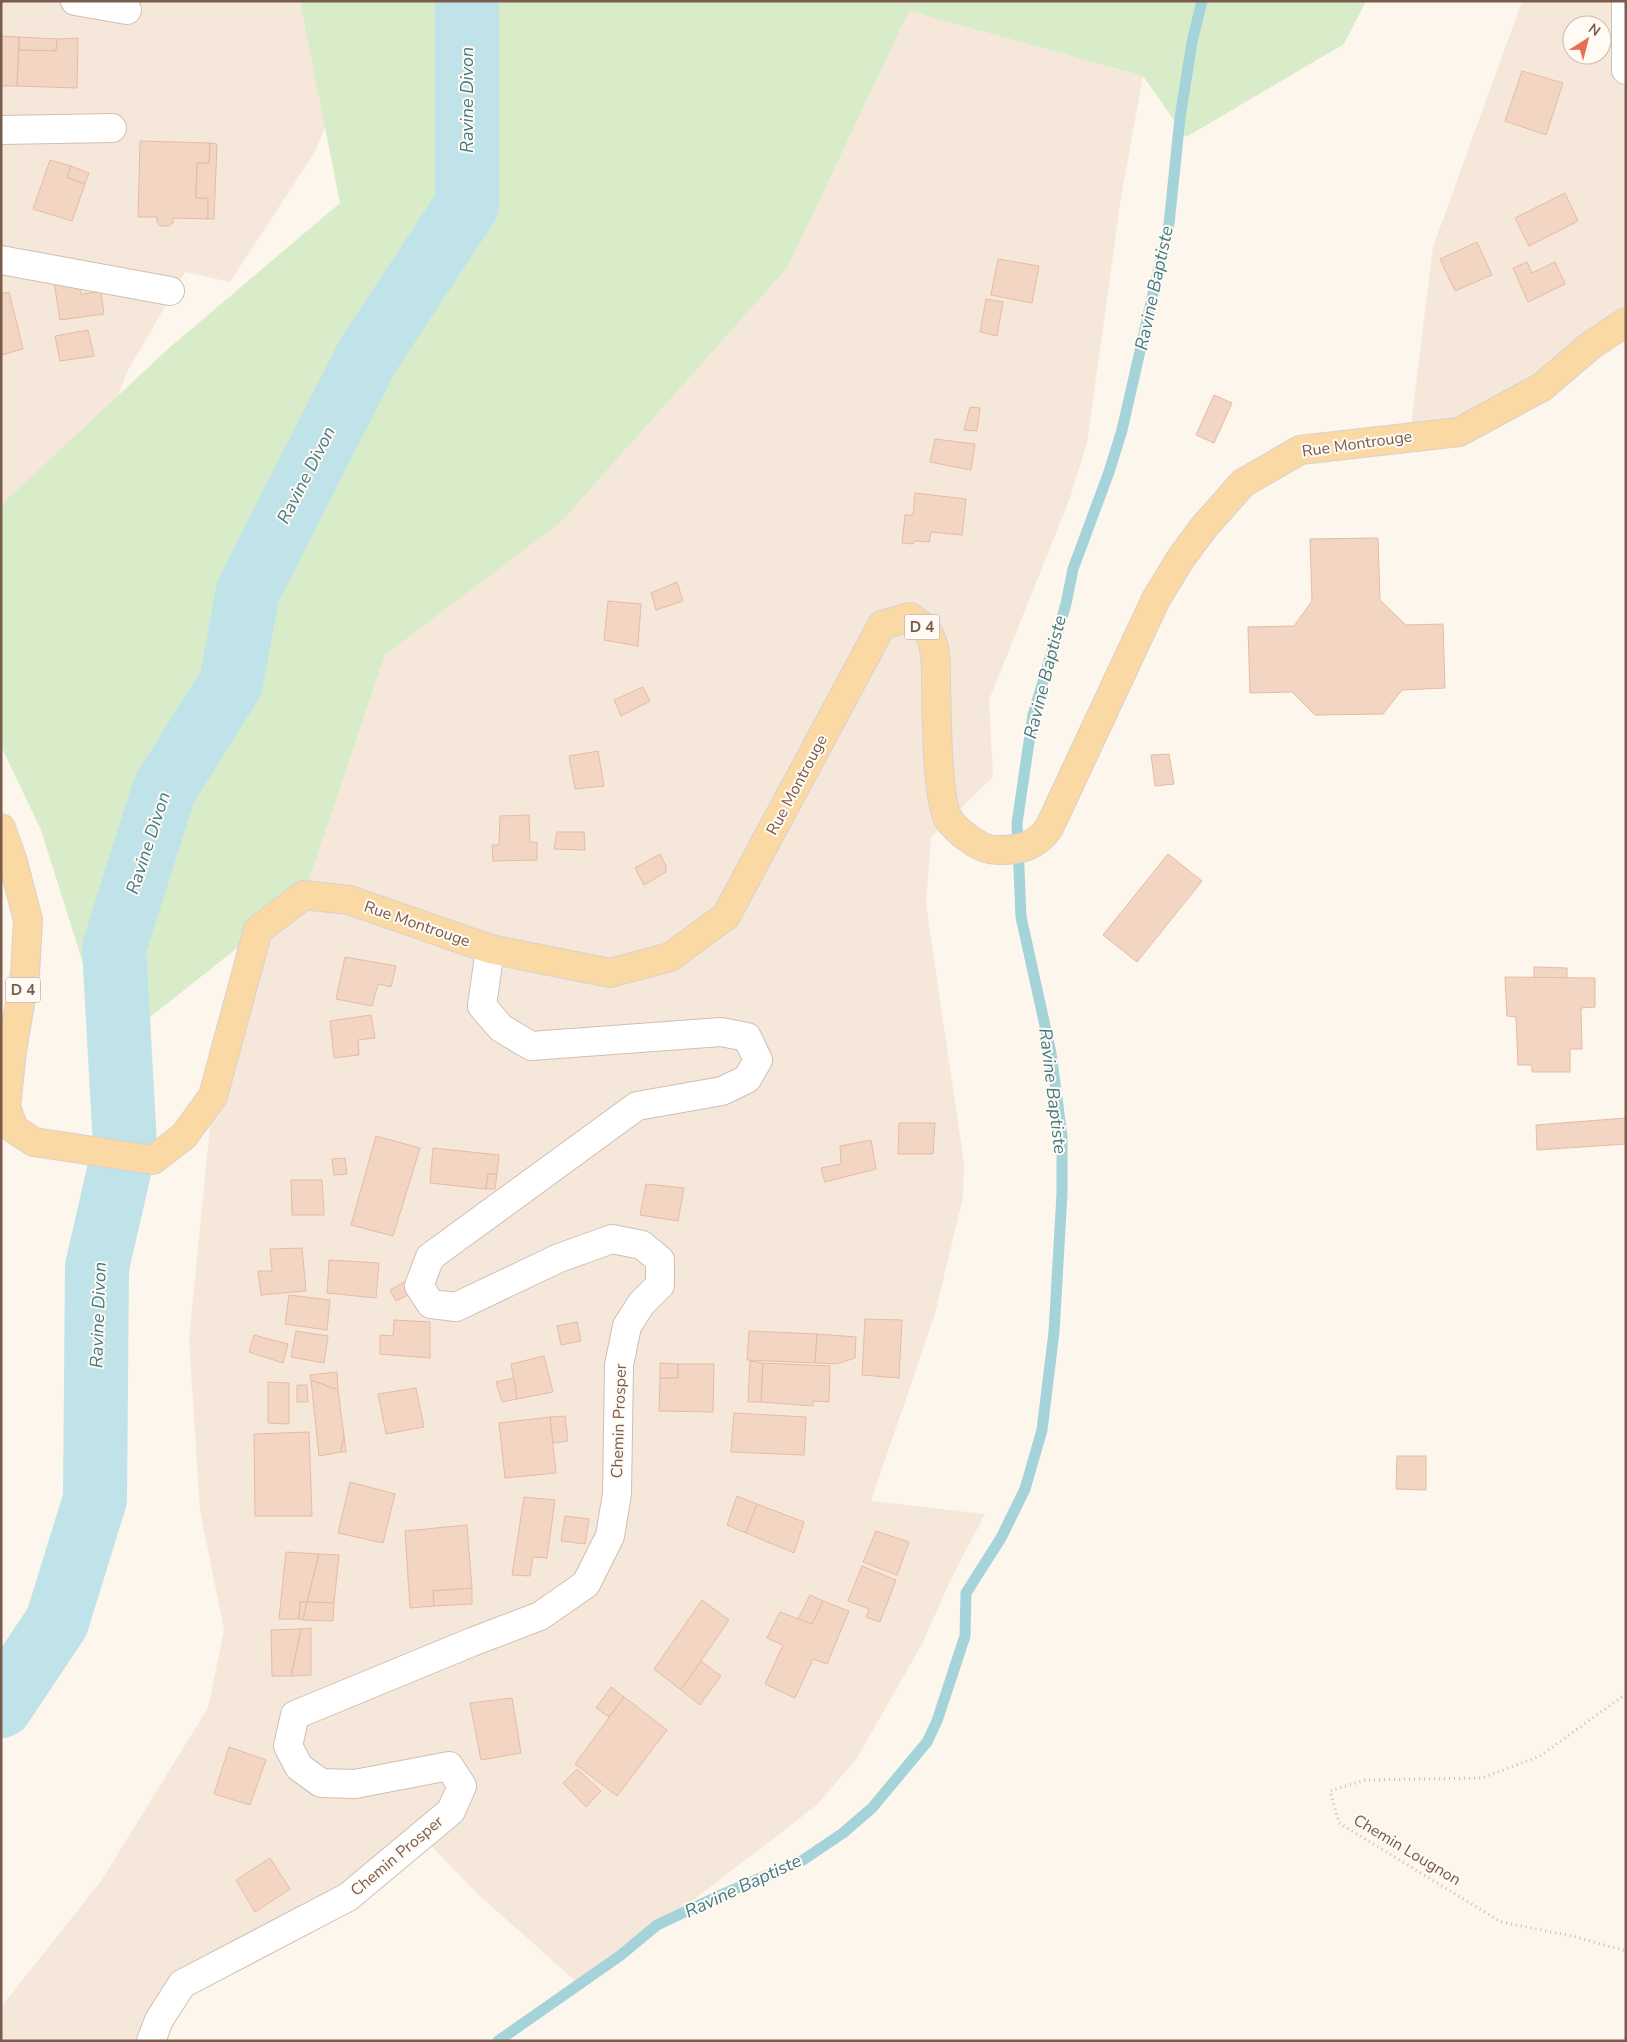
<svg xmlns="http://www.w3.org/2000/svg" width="1627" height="2042" viewBox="0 0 1627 2042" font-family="'Nunito Sans',sans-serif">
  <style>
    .residential { fill: #f5e8da; fill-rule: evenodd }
    .green { fill: #d8ecc9 }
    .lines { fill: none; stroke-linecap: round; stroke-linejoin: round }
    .stream { stroke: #a5d3da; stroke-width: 11 }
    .river { stroke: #bfe3e8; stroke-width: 64 }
    .building { fill: #f3d5c3; stroke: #e6bba3 }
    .minor-casing { stroke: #d1beb0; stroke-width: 30 }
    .major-casing { stroke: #dad1cd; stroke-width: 30 }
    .path { stroke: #d9b8a5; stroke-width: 3; stroke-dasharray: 1 4; stroke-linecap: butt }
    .minor { stroke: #fff; stroke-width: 28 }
    .major { stroke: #fbd9a5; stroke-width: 28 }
    .labels { text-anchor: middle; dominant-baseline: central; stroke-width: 4; stroke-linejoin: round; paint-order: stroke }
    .shield { fill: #fffaf3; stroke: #a28b7f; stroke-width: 1 }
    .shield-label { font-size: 15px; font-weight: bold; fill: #7a5c4d }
    .street-label { font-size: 16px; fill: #7a5c4d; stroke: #fffaf3 }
    .water-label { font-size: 18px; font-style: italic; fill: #437c86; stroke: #fffaf3 }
  </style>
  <rect width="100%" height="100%" fill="#fdf6ec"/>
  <!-- residential -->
  <g class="residential">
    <path d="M 1,1 L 317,1 L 343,82 L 315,152 L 230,282 L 185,272 L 127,372 L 103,437 L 1,620 Z"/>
    <path d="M 1522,1 L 1626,1 L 1626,310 L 1580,335 L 1532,377 L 1496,398 L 1449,421 L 1411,425 L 1433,247 ZM 1572,25 L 1602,25 L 1602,55 L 1572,55 Z"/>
    <path d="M 909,11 L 1143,76 L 1121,198 L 1087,443 L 1070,498 L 989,700 L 993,777 L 931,837 L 926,904 L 964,1163 L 963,1197 L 935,1314 L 871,1501 L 985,1514 L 952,1577 L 922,1644 L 857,1758 L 817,1805 L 581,1986 L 480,1896 L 421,1836 L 182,1984 L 151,2041 L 1,2041 L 1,2007 L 101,1881 L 208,1708 L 224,1630 L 200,1511 L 189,1339 L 213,1096 L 258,930 L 304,895 L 385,655 L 561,522 L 788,267 Z"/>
  </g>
  <!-- green -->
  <path class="green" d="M 300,1 L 1366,1 L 1344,44 L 1186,137 L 1143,76 L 909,11 L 788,267 L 561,522 L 385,655 L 304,895 L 110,1049 L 41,830 L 1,746 L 1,505 L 169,348 L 340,203 Z"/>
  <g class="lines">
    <!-- stream -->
    <path class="stream" d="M 498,2041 L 621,1955 L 657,1925 L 723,1894 L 803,1860 L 843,1833 L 872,1808 L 927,1742 L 937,1721 L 965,1636 L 966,1593 L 1001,1538 L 1025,1489 L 1042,1430 L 1054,1332 L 1062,1194 L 1062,1136 L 1051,1053 L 1021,917 L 1017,823 L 1033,715 L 1066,604 L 1073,569 L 1109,472 L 1122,430 L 1169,224 L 1180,118 L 1192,42 L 1202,1"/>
    <!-- river -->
    <path class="river" d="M 1,1706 L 57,1622 L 95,1499 L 97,1267 L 125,1145 L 114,948 L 164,790 L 231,683 L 248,591 L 368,355 L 467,205 L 467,1"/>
  </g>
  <!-- building -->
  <g class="building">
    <path d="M 1,36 L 19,37 L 17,86 L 1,86 Z"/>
    <path d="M 19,37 L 57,39 L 56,51 L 19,50 Z"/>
    <path d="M 78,38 L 77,88 L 17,86 L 19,50 L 56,51 L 57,39 Z"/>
    <path d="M 1522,71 L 1563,83 L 1546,135 L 1505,121 Z"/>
    <path d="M 140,141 L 210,143 L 209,163 L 197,163 L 196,198 L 208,198 L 208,219 L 173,218 L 173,223 L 169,226 L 160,226 L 157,222 L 157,217 L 138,217 Z"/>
    <path d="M 210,143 L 217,144 L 214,219 L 208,219 L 208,198 L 196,198 L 197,163 L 209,163 Z"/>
    <path d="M 50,160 L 71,166 L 67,177 L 85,184 L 72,221 L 33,209 Z"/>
    <path d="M 71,166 L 89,173 L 85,184 L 67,177 Z"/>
    <path d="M 1565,193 L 1578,221 L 1529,246 L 1515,218 Z"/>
    <path d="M 1477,242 L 1492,275 L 1455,291 L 1440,259 Z"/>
    <path d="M 998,259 L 1039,266 L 1032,303 L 991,295 Z"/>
    <path d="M 1527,262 L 1532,273 L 1555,262 L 1565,284 L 1528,302 L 1513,268 Z"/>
    <path d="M 78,278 L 81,294 L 101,292 L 104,314 L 60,320 L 54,282 Z"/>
    <path d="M 9,292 L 23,349 L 1,355 L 1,294 Z"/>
    <path d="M 986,299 L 1003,302 L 997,336 L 980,332 Z"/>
    <path d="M 88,330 L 94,356 L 60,361 L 55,336 Z"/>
    <path d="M 1214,395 L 1232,403 L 1214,443 L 1196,435 Z"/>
    <path d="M 970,407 L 980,408 L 977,431 L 964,430 Z"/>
    <path d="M 935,439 L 975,444 L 971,470 L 930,462 Z"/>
    <path d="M 915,493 L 966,499 L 962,535 L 931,532 L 929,542 L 915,541 L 913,544 L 902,543 L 905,515 L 913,515 Z"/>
    <path d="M 1378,538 L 1380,600 L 1406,625 L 1443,624 L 1445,688 L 1402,690 L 1383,714 L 1315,715 L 1292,692 L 1250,693 L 1248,627 L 1294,626 L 1312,601 L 1310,539 Z"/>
    <path d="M 677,582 L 683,601 L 656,610 L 651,593 Z"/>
    <path d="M 608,601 L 641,604 L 638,646 L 604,640 Z"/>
    <path d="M 643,687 L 650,701 L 621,716 L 614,700 Z"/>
    <path d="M 598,751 L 604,786 L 575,789 L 569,756 Z"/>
    <path d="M 1169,754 L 1174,784 L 1155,786 L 1151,755 Z"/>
    <path d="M 529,815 L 530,842 L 537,842 L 537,860 L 493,861 L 492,845 L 499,845 L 500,816 Z"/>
    <path d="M 557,832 L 584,832 L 585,850 L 554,849 Z"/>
    <path d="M 660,854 L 666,866 L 666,872 L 644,885 L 635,868 Z"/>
    <path d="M 1168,854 L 1202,881 L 1137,962 L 1103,935 Z"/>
    <path d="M 345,957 L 396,966 L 391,987 L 378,984 L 372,1006 L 336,999 Z"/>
    <path d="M 1534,967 L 1567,968 L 1567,979 L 1534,978 Z"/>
    <path d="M 1505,977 L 1595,978 L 1595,1007 L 1581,1008 L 1582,1049 L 1570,1049 L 1570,1072 L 1532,1072 L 1532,1065 L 1518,1065 L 1516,1017 L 1507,1016 Z"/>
    <path d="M 371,1015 L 375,1038 L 358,1040 L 359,1055 L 334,1058 L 330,1021 Z"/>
    <path d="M 1626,1118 L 1626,1144 L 1537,1150 L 1536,1125 Z"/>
    <path d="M 899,1123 L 935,1123 L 933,1154 L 898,1154 Z"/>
    <path d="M 376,1136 L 420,1148 L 393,1236 L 351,1225 Z"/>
    <path d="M 871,1140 L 876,1169 L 825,1182 L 821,1168 L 841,1164 L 840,1146 Z"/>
    <path d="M 433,1148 L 499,1155 L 497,1174 L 488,1174 L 486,1189 L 430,1183 Z"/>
    <path d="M 345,1158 L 347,1174 L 334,1175 L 332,1159 Z"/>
    <path d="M 488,1174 L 497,1174 L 495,1189 L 486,1189 Z"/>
    <path d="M 291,1180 L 322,1180 L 324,1215 L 292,1215 Z"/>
    <path d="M 646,1184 L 684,1188 L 678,1221 L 640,1215 Z"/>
    <path d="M 302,1248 L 306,1291 L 261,1295 L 258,1271 L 272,1271 L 270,1249 Z"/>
    <path d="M 329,1260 L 379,1263 L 376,1298 L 327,1293 Z"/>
    <path d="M 406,1281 L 412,1293 L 396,1301 L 390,1290 Z"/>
    <path d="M 289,1295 L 330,1300 L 327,1330 L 285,1324 Z"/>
    <path d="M 865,1319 L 902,1320 L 899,1378 L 862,1375 Z"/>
    <path d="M 394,1320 L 430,1322 L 430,1358 L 380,1354 L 380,1335 L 393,1336 Z"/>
    <path d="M 577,1322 L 581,1341 L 561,1345 L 557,1326 Z"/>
    <path d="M 296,1331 L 328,1336 L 324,1363 L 291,1357 Z"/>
    <path d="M 749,1331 L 817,1334 L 815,1363 L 747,1360 Z"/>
    <path d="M 817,1334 L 856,1337 L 855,1358 L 836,1364 L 815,1363 Z"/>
    <path d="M 254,1335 L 288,1344 L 283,1363 L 249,1352 Z"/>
    <path d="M 544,1356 L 553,1392 L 517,1399 L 511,1364 Z"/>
    <path d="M 750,1361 L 763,1363 L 761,1402 L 748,1402 Z"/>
    <path d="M 660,1363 L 678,1364 L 678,1378 L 660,1378 Z"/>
    <path d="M 763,1363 L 830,1366 L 829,1402 L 813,1401 L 813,1406 L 761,1402 Z"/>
    <path d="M 678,1364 L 714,1364 L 713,1412 L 659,1411 L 660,1378 L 678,1378 Z"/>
    <path d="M 337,1372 L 338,1390 L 311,1380 L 310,1375 Z"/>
    <path d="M 514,1378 L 517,1399 L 502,1402 L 496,1382 Z"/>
    <path d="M 311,1380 L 338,1390 L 344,1436 L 341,1452 L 319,1456 Z"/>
    <path d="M 268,1382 L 289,1383 L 289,1424 L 268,1423 Z"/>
    <path d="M 297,1385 L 307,1385 L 308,1402 L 297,1402 Z"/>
    <path d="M 416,1388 L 424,1427 L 386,1434 L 378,1394 Z"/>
    <path d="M 734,1413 L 806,1417 L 804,1455 L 731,1452 Z"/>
    <path d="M 565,1416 L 568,1441 L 553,1443 L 550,1417 Z"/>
    <path d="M 550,1417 L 556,1473 L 505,1478 L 499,1423 Z"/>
    <path d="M 309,1432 L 312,1516 L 255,1516 L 254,1434 Z"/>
    <path d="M 344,1436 L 346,1452 L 341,1452 Z"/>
    <path d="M 1397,1456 L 1426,1456 L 1426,1490 L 1396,1489 Z"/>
    <path d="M 350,1482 L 395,1494 L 383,1543 L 338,1533 Z"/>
    <path d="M 737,1496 L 757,1504 L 746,1533 L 727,1525 Z"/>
    <path d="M 524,1497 L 555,1500 L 547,1558 L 533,1557 L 530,1576 L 512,1575 Z"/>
    <path d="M 757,1504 L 804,1522 L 794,1553 L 746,1533 Z"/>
    <path d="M 565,1516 L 589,1519 L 585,1544 L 561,1541 Z"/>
    <path d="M 467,1525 L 472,1588 L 433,1591 L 434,1606 L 410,1608 L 405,1531 Z"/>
    <path d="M 876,1531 L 909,1542 L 897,1575 L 863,1562 Z"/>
    <path d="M 286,1552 L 319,1554 L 307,1602 L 300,1602 L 299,1619 L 279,1619 Z"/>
    <path d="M 319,1554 L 339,1555 L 334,1603 L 307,1602 Z"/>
    <path d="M 862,1566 L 896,1580 L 880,1622 L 866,1617 L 869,1609 L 848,1601 Z"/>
    <path d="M 472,1588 L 472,1604 L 434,1606 L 433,1591 Z"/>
    <path d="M 810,1595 L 823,1601 L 812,1624 L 798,1619 Z"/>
    <path d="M 702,1600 L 729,1620 L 681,1690 L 654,1669 Z"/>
    <path d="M 823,1601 L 849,1611 L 827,1664 L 813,1659 L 795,1698 L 765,1684 L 783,1645 L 767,1638 L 780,1612 L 812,1624 Z"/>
    <path d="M 300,1602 L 307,1602 L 303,1620 L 299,1619 Z"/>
    <path d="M 307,1602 L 334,1603 L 333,1621 L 303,1620 Z"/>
    <path d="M 311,1628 L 311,1675 L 291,1676 L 301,1629 Z"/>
    <path d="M 301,1629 L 291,1676 L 272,1676 L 271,1630 Z"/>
    <path d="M 701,1661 L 721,1676 L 700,1705 L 681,1690 Z"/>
    <path d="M 611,1687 L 624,1697 L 609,1717 L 596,1708 Z"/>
    <path d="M 624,1697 L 667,1730 L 617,1796 L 575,1764 Z"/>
    <path d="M 512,1698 L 521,1753 L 481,1760 L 470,1703 Z"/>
    <path d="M 229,1747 L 266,1760 L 250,1805 L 214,1794 Z"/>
    <path d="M 577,1769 L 601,1791 L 586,1807 L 563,1783 Z"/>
    <path d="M 270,1858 L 290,1889 L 255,1912 L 236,1880 Z"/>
  </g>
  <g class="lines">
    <defs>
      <g id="minor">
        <path d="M 75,1 L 127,10"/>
        <path d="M 1626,1 L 1626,70"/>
        <path d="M 1,130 L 112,128"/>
        <path d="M 1,260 L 170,291"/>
        <path d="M 151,2041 L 159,2020 L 182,1984 L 348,1897 L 451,1811 L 462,1786 L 449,1766 L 355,1784 L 321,1783 L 299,1767 L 288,1746 L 295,1715 L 472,1642 L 540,1616 L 586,1584 L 610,1536 L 617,1494 L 619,1365 L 627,1326 L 641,1304 L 660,1285 L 660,1260 L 642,1245 L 612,1239 L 559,1258 L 456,1307 L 431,1304 L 419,1286 L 430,1257 L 637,1106 L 722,1091 L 747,1079 L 758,1060 L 747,1037 L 721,1032 L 531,1046 L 501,1028 L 482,1006 L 490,949"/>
      </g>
      <path id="major" d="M 1,828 L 13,862 L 28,920 L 25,974 L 12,1051 L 6,1107 L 14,1129 L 34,1142 L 153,1160 L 184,1136 L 213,1096 L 258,930 L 304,895 L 349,900 L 490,949 L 610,973 L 670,957 L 726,916 L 882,625 L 910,617 C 915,621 923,626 927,631 C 937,644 936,668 936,683 C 937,711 936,799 949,820 C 954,827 961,833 968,838 C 977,845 988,851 1000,850 C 1021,850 1036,846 1049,828 L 1156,599 L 1181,558 L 1204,527 L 1243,483 L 1300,450 L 1459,432 L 1542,387 L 1590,346 L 1626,322"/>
    </defs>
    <!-- minor casing -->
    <use href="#minor" class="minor-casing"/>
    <!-- major casing -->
    <use href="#major" class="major-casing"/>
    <!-- path -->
    <path class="path" d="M 1626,1694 L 1540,1756 L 1482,1778 L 1365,1780 L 1330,1791 L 1339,1823 L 1501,1922 L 1572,1936 L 1626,1951"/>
    <!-- minor -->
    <use href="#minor" class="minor"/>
    <!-- major -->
    <use href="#major" class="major"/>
  </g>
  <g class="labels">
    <!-- shield labels -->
    <g class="shield">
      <rect x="904.5" y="614.5" width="35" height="25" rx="4"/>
      <rect x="5.5" y="977.5" width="35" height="25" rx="4"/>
    </g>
    <g class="shield-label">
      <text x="922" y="627">D 4</text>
      <text x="23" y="990">D 4</text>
    </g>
    <!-- street labels -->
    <g class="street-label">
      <text transform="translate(1357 444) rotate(-8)">Rue Montrouge</text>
      <text transform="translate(797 785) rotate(-62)">Rue Montrouge</text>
      <text transform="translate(417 924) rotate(19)">Rue Montrouge</text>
      <text transform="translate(619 1421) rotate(-88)">Chemin Prosper</text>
      <text transform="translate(1407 1850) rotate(31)">Chemin Lougnon</text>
      <text transform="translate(397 1856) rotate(-40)">Chemin Prosper</text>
    </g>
    <!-- water labels -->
    <g class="water-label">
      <text transform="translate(467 100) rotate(-90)">Ravine Divon</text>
      <text transform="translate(1154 288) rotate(-78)">Ravine Baptiste</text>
      <text transform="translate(306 475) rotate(-63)">Ravine Divon</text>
      <text transform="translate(1045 677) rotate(-76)">Ravine Baptiste</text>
      <text transform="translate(148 843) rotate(-72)">Ravine Divon</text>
      <text transform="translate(1053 1091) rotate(83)">Ravine Baptiste</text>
      <text transform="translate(98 1315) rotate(-88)">Ravine Divon</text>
      <text transform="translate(743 1886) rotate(-25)">Ravine Baptiste</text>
    </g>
  </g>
  <!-- border -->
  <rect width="1627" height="2042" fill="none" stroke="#7a5c4d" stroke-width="5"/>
  <!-- north arrow -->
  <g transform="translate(1587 40) rotate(36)"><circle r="24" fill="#fffaf3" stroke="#cabbb1"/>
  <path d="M0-4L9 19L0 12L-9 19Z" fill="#e76f51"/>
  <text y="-8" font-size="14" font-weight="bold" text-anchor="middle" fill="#7a5c4d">N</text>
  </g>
</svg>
